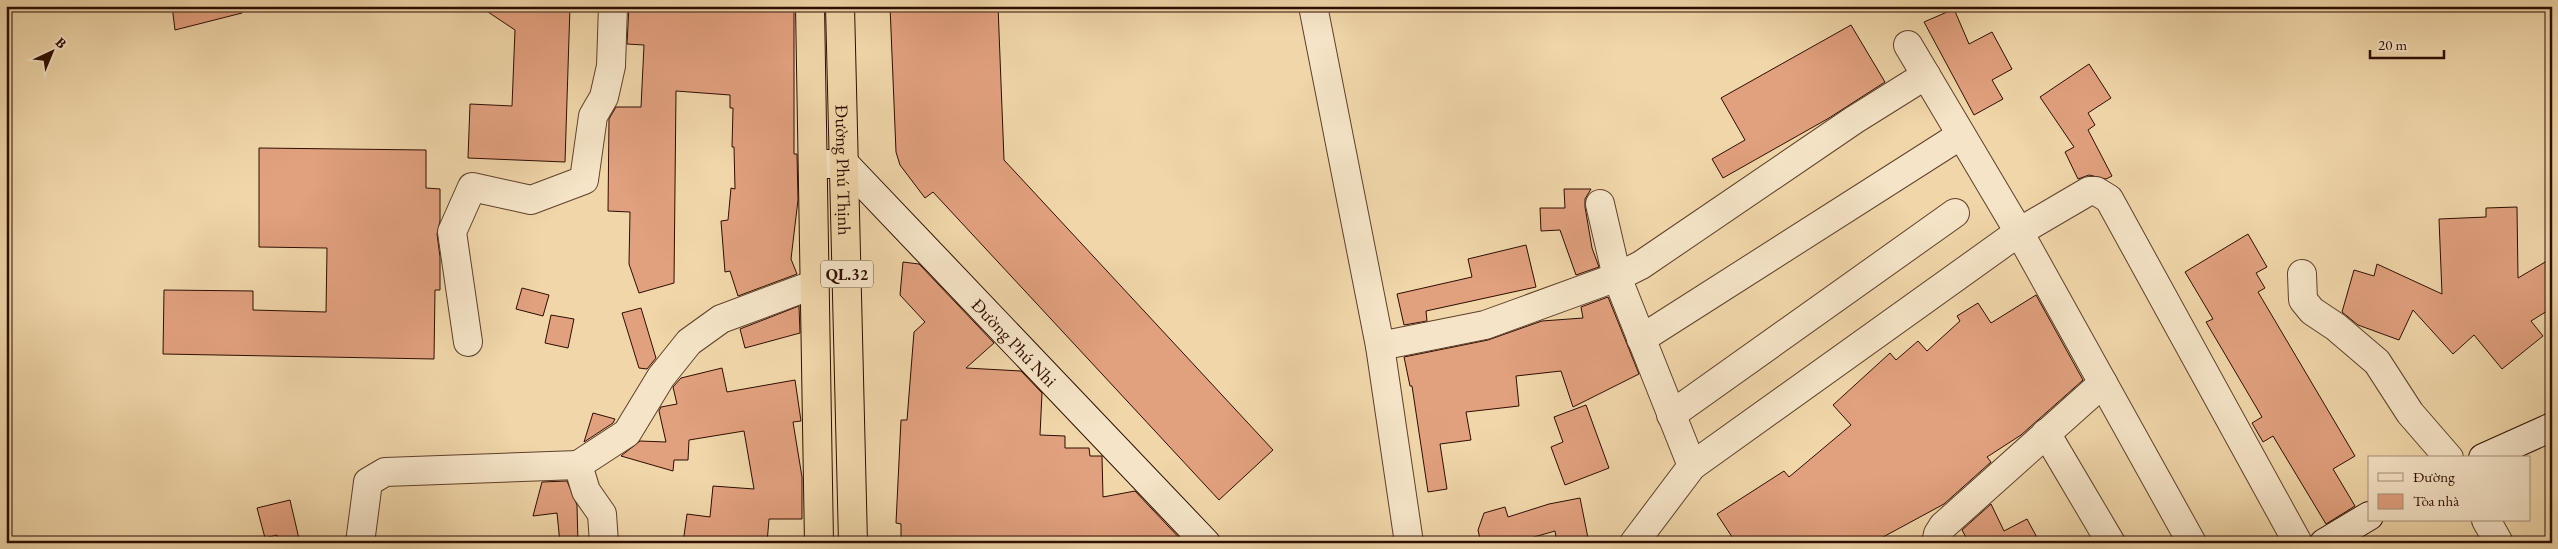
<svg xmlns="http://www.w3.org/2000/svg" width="2558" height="549" viewBox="0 0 2558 549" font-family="'EB Garamond',serif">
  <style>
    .building { fill: #e1a07e; stroke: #2e0d01 }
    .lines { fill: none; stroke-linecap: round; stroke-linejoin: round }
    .street-casing { stroke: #5e3f2b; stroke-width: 30 }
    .secondary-casing { stroke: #2e0d01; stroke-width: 30 }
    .highway-casing { stroke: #2e0d01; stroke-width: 30 }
    .street { stroke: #f5e4c7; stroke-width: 28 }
    .secondary { stroke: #f5e4c7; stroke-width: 28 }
    .highway { stroke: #f0d6a9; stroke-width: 28 }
    .labels { text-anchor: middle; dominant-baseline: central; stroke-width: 4.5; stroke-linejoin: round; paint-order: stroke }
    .shield { fill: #f5e4c7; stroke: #6a4e3c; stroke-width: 1 }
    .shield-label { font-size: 16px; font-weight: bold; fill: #2e0d01 }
    .street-label { font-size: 18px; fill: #2e0d01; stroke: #f5e4c7 }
  </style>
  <rect width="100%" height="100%" fill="#f0d6a9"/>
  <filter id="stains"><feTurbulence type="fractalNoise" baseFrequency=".004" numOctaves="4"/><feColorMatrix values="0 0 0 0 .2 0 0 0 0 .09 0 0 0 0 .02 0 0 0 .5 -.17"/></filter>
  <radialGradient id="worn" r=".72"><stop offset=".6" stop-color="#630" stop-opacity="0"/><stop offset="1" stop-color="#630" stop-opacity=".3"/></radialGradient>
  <!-- building -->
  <g class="building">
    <path d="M 172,6 L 241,6 L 242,13 L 175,30 Z"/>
    <path d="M 479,6 L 570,6 L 565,162 L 468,158 L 470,104 L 512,106 L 515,30 Z"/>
    <path d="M 629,6 L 794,6 L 794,154 L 797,154 L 798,200 L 791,259 L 797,274 L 738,296 L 730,271 L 725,272 L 721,221 L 728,220 L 731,188 L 735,189 L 734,147 L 732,147 L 733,108 L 730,108 L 730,95 L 676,91 L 674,283 L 639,293 L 629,264 L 630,212 L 608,211 L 609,119 L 616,107 L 641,107 L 644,45 L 627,44 Z"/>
    <path d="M 890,6 L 998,6 L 1004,160 L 1273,450 L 1219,500 L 933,192 L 925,198 L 900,165 L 896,152 Z"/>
    <path d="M 1954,9 L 1969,44 L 1992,32 L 2012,69 L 1992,80 L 2003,99 L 1974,115 L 1924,22 Z"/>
    <path d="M 1851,25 L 1885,82 L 1829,118 L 1723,178 L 1712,159 L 1745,140 L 1721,98 Z"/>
    <path d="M 2089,64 L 2111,98 L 2088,113 L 2095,125 L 2088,130 L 2112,176 L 2106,179 L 2089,175 L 2078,179 L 2065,152 L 2074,147 L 2040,97 Z"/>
    <path d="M 259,148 L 426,150 L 426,188 L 440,189 L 440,221 L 437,234 L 440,257 L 440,290 L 435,290 L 434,359 L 163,354 L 164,290 L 253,291 L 253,310 L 326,312 L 327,248 L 259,247 Z"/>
    <path d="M 1564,189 L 1591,189 L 1585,199 L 1585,207 L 1592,248 L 1599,267 L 1576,275 L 1560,230 L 1541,231 L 1540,208 L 1565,208 Z"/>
    <path d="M 2517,207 L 2518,278 L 2552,258 L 2552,308 L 2531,321 L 2543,336 L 2502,369 L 2474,335 L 2453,354 L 2413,310 L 2399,340 L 2358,325 L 2342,312 L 2354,270 L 2374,276 L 2377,264 L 2442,294 L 2439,219 L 2486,217 L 2486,208 Z"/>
    <path d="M 2248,234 L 2267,267 L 2256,273 L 2265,288 L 2258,292 L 2355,456 L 2333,469 L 2355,506 L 2326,524 L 2273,436 L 2263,442 L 2252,423 L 2262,417 L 2206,322 L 2213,319 L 2185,272 Z"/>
    <path d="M 1526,245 L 1536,287 L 1426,311 L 1427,321 L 1404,325 L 1397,294 L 1472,277 L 1468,259 Z"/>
    <path d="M 903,262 L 919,264 L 994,343 L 966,368 L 1021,371 L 1042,393 L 1040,435 L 1065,436 L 1065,448 L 1089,448 L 1090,456 L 1102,456 L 1103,497 L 1135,491 L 1184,543 L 901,543 L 901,524 L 896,523 L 901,420 L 907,420 L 914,332 L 925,322 L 900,295 Z"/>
    <path d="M 522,288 L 549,295 L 543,316 L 516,309 Z"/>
    <path d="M 2036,295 L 2083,380 L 2021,435 L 1987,457 L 1991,462 L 1944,504 L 1872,543 L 1736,543 L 1717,514 L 1784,471 L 1789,477 L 1851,425 L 1833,405 L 1890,353 L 1896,360 L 1918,341 L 1927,351 L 1960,321 L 1957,316 L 1978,303 L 1991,323 Z"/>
    <path d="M 1608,297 L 1639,374 L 1573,407 L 1561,371 L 1516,376 L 1519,406 L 1466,412 L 1471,440 L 1440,444 L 1447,489 L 1428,492 L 1412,386 L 1410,386 L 1404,357 L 1488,340 L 1542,321 L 1583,318 L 1581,307 Z"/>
    <path d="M 799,306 L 800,333 L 745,348 L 740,329 Z"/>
    <path d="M 641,308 L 656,358 L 647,369 L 639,368 L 622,313 Z"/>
    <path d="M 551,315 L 574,319 L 568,348 L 545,343 Z"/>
    <path d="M 722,368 L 727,392 L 795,380 L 801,421 L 793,422 L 802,477 L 802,519 L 769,519 L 767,543 L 683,543 L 687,514 L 710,517 L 713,486 L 754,489 L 744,431 L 689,440 L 688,460 L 674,460 L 673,471 L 621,456 L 640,441 L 666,442 L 659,411 L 661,407 L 677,404 L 673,387 L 681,378 Z"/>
    <path d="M 1586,405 L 1609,468 L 1565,485 L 1551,447 L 1563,442 L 1554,417 Z"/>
    <path d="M 593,413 L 615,419 L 613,423 L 584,442 Z"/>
    <path d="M 567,481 L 577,505 L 578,543 L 560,543 L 557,513 L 533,516 L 542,482 Z"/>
    <path d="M 1580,498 L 1589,543 L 1557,543 L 1555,531 L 1513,543 L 1481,543 L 1478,530 L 1484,513 L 1505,507 L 1508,517 L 1549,504 Z"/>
    <path d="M 290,500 L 300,543 L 279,543 L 277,535 L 265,538 L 257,508 Z"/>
    <path d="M 1991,504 L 2004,531 L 2027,519 L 2040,543 L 1969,543 L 1962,530 Z"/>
  </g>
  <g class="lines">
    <defs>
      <g id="street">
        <path d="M 1313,6 L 1380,346 L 1409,543"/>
        <path d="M 1908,45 L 2019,232 L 2089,191 L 2096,191 L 2109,199 L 2298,543"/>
        <path d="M 1600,204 L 1617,277 L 1692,466"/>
        <path d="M 2302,274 L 2303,300 L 2312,311 L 2336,327 L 2377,362 L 2410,413 L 2449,458"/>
        <path d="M 1641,339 L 1961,135"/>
        <path d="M 468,342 L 452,232 L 472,187 L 531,200 L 584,180 L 593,116 L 604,97 L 611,66 L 613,6"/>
        <path d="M 1380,346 L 1485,325 L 1617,277 L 1641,265 L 1854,120 L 1926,75"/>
        <path d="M 1671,415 L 1955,213"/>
        <path d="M 2046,433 L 2111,543"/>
        <path d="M 2486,520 L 2499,543"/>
        <path d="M 360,543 L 368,482 L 385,472 L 578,465"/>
        <path d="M 604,543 L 602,514 L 586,491 L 578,465 L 627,433 L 661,377 L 689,342 L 721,319 L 815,284"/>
        <path d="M 1634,543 L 1692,466 L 2019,232 L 2192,543"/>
        <path d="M 1936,543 L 1938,534 L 1943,526 L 2103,383"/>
      </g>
      <g id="secondary">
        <path id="s1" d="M 813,164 L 845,164 L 1206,543"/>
        <path d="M 2483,458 L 2552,427"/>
        <path d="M 2324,543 L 2369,516"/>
      </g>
      <g id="highway">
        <path d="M 810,6 L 819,543"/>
        <path id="s2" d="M 840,6 L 853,543"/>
      </g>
    </defs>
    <!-- street casing -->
    <use href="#street" class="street-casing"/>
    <!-- secondary casing -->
    <use href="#secondary" class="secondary-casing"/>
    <!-- highway casing -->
    <use href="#highway" class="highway-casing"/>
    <!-- street -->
    <use href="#street" class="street"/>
    <!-- secondary -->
    <use href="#secondary" class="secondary"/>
    <!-- highway -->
    <use href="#highway" class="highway"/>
  </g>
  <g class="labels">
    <!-- shield labels -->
    <rect class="shield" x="821" y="260.5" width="52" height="27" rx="4"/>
    <g class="shield-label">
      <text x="847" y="274">QL.32</text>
    </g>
    <!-- street labels -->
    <g class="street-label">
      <text stroke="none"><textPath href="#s2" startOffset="164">Đường Phú Thịnh</textPath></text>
      <text stroke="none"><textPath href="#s1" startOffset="278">Đường Phú Nhi</textPath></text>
    </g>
  </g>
  <!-- margin -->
  <rect width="2558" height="549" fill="none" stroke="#f0d6a9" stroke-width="25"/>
  <rect x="8" y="8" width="2543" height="534" fill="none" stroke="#2e0d01" stroke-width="2.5"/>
  <rect x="12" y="12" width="2533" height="524" fill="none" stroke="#2e0d01"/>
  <!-- legend -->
  <rect x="2368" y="456" width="162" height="65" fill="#f5e4c7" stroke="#a58e78"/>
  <rect x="2378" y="473" width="25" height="8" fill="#f5e4c7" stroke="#a58e78"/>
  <text x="2413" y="482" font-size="15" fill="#2e0d01">Đường</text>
  <rect x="2378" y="494" width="25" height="15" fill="#e1a07e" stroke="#a58e78"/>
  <text x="2413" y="506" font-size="15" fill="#2e0d01">Tòa nhà</text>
  <!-- north arrow -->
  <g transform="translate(52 52) rotate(44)" stroke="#f5e4c7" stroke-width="4" paint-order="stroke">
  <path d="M0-4L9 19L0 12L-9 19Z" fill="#2e0d01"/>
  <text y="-8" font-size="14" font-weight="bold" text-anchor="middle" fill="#2e0d01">B</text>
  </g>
  <!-- scale -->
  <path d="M2370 50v8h74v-8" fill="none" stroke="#2e0d01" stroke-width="2.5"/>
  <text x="2378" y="50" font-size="15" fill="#2e0d01" stroke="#f5e4c7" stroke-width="4" paint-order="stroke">20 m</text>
  <rect width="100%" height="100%" filter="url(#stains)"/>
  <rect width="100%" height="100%" fill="url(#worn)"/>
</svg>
